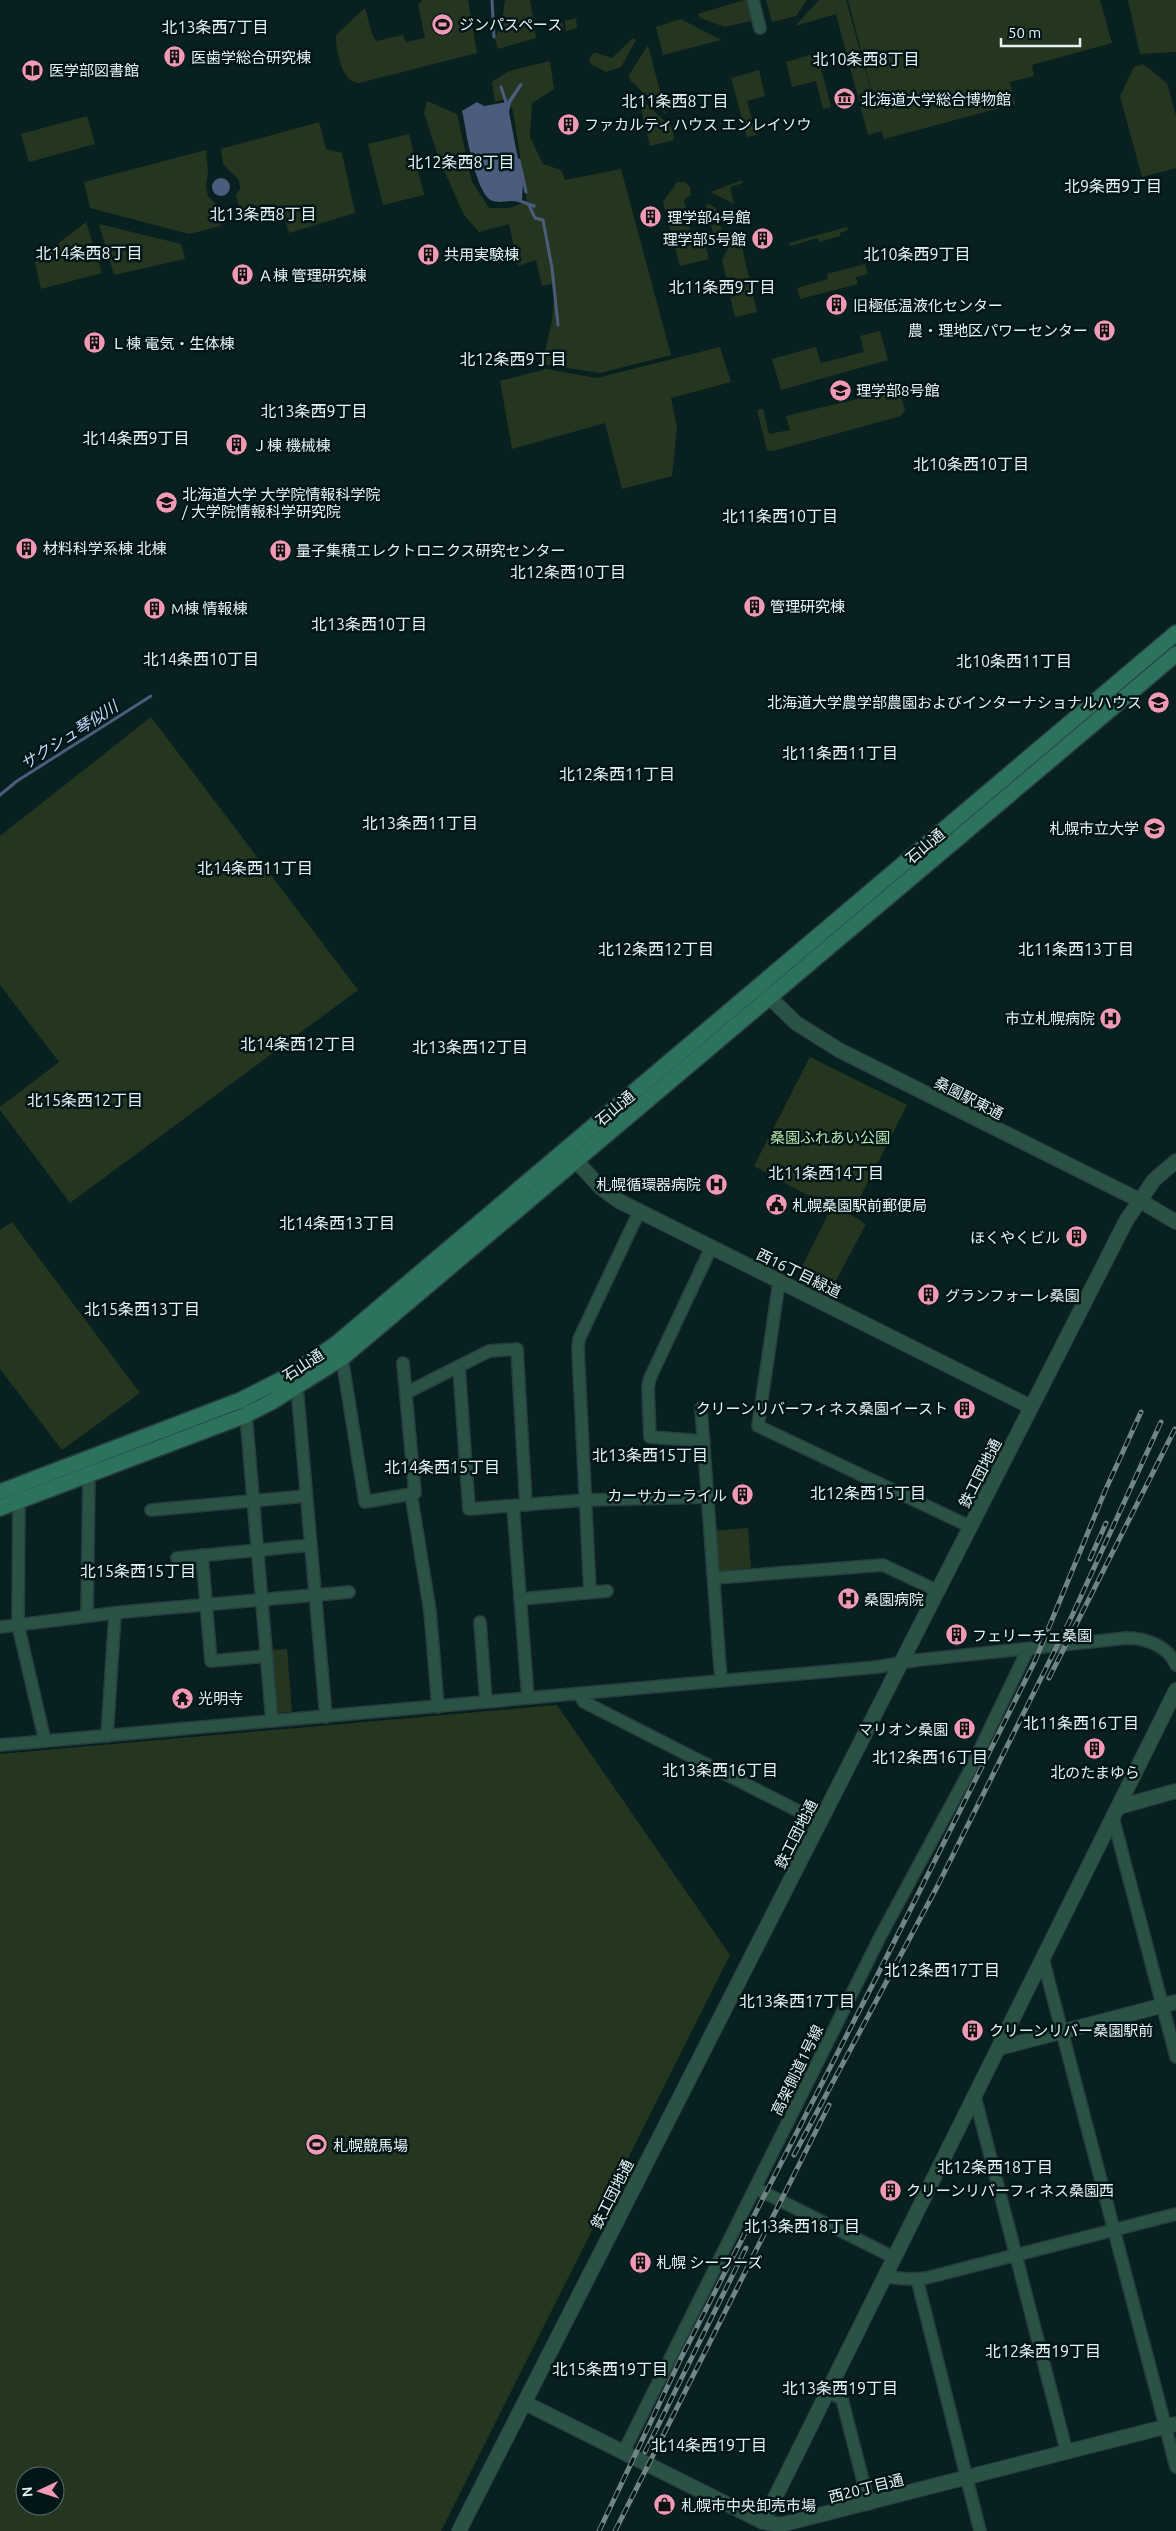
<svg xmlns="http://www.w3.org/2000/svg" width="1176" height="2531" viewBox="0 0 1176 2531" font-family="Ubuntu,'Noto Sans JP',sans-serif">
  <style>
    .green { fill: #253620; fill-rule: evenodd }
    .water { fill: #4c5c7c }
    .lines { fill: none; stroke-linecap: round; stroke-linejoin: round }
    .stream { stroke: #4c5c7c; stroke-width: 3 }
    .minor-casing { stroke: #283d3e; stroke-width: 14 }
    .tertiary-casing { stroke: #283d3e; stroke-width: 16 }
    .secondary-casing { stroke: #283d3e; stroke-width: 18 }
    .minor { stroke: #2a5345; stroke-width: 11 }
    .tertiary { stroke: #2a5345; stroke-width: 14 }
    .secondary { stroke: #2c725c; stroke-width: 15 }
    .rail-casing { stroke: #728586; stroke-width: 5 }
    .rail { stroke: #021618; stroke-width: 3; stroke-dasharray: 9; stroke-linecap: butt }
    .labels { text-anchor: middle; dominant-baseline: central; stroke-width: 5; stroke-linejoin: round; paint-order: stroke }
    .poi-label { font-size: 15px; fill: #e5f2f3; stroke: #021618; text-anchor: start }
    .street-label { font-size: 15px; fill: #e5f2f3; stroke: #021618 }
    .park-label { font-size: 15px; fill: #bbe4ad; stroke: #021618 }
    .neighbourhood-label { font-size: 16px; fill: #e5f2f3; stroke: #021618 }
    .water-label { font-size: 16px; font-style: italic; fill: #c6d8fa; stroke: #021618 }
  </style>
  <rect width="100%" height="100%" fill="#092021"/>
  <!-- green -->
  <g class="green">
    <path d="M 423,0 L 468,0 L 477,53 L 359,83 C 341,82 336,50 336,35 L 365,8 L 372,34 L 376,41 L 403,35 L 406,42 L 425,38 L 418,4 Z"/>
    <path d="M 505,0 L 530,0 L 536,38 L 498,49 L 495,39 L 502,22 Z"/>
    <path d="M 744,0 L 751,0 L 755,20 L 725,27 L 700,18 L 698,14 Z"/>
    <path d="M 766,0 L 807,0 L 796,16 L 772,22 Z"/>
    <path d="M 819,0 L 846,0 L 877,112 L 848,0 L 1100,0 L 1112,43 L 1032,65 L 1034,76 L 1010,82 L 1015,104 L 884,139 L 882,131 L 868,135 L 836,14 L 795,26 Z"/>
    <path d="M 1128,0 L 1176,0 L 1176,52 L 1140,54 Z"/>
    <path d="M 576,18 L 577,28 L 566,31 L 565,21 Z"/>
    <path d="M 681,19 L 721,40 L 663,55 L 656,27 Z"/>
    <path d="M 562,22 L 564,31 L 558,33 L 549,25 Z"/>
    <path d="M 633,38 L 636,40 L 621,67 L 606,72 L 591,64 L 589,59 L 594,52 L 612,58 Z"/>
    <path d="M 648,45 L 666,115 L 630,80 L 629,75 Z"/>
    <path d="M 817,53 L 831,107 L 823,109 L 816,81 L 792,87 L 786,62 Z"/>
    <path d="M 550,61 L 554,89 L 532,103 L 530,137 L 543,164 L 561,170 L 565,180 L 621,169 L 671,355 L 600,373 L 542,364 L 552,321 L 555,283 L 542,286 L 536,260 L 518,266 L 509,224 L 479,232 L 464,215 L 439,159 L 424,113 L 427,101 L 457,114 L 472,182 L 489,208 L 510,208 L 527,201 L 513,111 L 507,99 L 495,102 L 492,82 L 509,71 Z"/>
    <path d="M 1143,64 L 1167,83 L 1176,116 L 1176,168 L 1142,177 L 1120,96 L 1134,67 Z"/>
    <path d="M 759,70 L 765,96 L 747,101 L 756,135 L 747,137 L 731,78 Z"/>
    <path d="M 639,100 L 642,100 L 673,129 L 674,140 L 650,146 Z"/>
    <path d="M 87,116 L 95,144 L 29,162 L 21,134 Z"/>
    <path d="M 319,122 L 326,149 L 342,153 L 355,213 L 289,233 L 283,214 L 241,217 L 236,195 L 240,189 L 239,180 L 223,164 L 221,149 Z"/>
    <path d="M 409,134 L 424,195 L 383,205 L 368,144 Z"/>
    <path d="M 206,150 L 208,173 L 206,187 L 208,196 L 215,203 L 221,226 L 189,234 L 90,208 L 84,182 Z"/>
    <path d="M 742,180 L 743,183 L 730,187 L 734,204 L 711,192 Z"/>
    <path d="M 677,182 L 685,182 L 690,187 L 691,195 L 684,200 L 694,247 L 705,244 L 709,259 L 680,266 L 663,202 Z"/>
    <path d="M 709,204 L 716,208 L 718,219 L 710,221 L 706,205 Z"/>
    <path d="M 86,222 L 102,273 L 41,289 L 35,262 Z"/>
    <path d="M 720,223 L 722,232 L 718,240 L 715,240 L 711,225 Z"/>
    <path d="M 99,224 L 181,244 L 185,259 L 114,275 Z"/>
    <path d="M 847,227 L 848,230 L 840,233 L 840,236 L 819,242 L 818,238 L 790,246 L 789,243 Z"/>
    <path d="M 738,230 L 757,312 L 735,317 L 722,260 Z"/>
    <path d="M 865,264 L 868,274 L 856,277 L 858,284 L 800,299 L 797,288 L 828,279 L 827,274 Z"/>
    <path d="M 880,331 L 888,360 L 781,390 L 772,359 L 816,347 L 821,363 L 864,352 L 860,336 Z"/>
    <path d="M 720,347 L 731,382 L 671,398 L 677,428 L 672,476 L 622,489 L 605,423 L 512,449 L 500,381 L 546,369 L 597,378 Z"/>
    <path d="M 899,389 L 905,410 L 901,416 L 773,451 L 767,450 L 757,410 L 763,409 L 769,434 L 790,430 L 786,416 Z"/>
    <path d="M 151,717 L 358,990 L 70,1203 L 0,1110 L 0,1107 L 59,1062 L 0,985 L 0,836 Z"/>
    <path d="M 810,1057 L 907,1105 L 851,1215 L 866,1224 L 832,1288 L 800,1271 L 831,1208 L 754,1166 Z"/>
    <path d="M 12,1222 L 140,1393 L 62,1450 L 0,1369 L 0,1230 Z"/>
    <path d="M 748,1528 L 751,1568 L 721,1571 L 719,1568 L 714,1531 Z"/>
    <path d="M 287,1649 L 292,1712 L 277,1713 L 272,1650 Z"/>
    <path d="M 557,1705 L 730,1955 L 441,2531 L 0,2531 L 0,1754 ZM 25,2476 L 55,2476 L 55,2506 L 25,2506 Z"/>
  </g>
  <!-- water -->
  <g class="water">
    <path d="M 520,83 L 523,84 L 511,103 L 509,112 L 523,185 L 522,200 L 536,205 L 535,208 C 528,206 519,201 512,201 C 505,201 501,203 493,201 C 476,196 466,132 463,115 L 462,111 L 477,102 L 484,106 L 507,102 Z"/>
    <circle cx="221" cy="187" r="9"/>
  </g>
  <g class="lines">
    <!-- stream -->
    <g class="stream">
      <path d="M 492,0 L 494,37"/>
      <path d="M 501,87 L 507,105"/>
      <path d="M 519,160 L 526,192"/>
      <path d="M 529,205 L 535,218 L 543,220 L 552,268 L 558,325"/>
      <path d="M 0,795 L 17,781 L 151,696"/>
    </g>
    <defs>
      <g id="minor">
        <path d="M 753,0 L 760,28"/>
        <path d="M 779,1282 L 758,1426 L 971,1527"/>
        <path d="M 342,1358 L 365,1502 L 411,1494"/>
        <path d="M 403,1363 L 415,1493 L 411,1494 L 430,1611 L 438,1707"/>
        <path d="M 459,1367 L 469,1509 L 586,1500 L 708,1497"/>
        <path d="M 297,1387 L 326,1717"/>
        <path d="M 406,1393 L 489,1351 L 517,1349 L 526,1505"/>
        <path d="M 241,1400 L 246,1415 L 272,1721"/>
        <path d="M 701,1408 L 721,1681"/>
        <path d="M 704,1441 L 650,1437 L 648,1387 L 650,1378 L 711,1248"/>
        <path d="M 413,1468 L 465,1465"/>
        <path d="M 19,1494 L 18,1625 L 45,1741"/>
        <path d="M 513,1506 L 528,1698"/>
        <path d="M 151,1510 L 306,1496"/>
        <path d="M 202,1555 L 211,1661 L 267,1656"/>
        <path d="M 177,1558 L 311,1545"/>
        <path d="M 714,1578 L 883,1565 L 938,1591"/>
        <path d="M 590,1592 L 578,1349 L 579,1339 L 639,1212"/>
        <path d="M 520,1599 L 607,1591"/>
        <path d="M 87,1616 L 89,1474"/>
        <path d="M 480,1622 L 486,1702"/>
        <path d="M 0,1627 L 122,1612 L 349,1592"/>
        <path d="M 579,1694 L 584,1702 L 820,1822"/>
        <path d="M 107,1736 L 115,1614"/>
        <path d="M 0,1745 L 877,1667 L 918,1660 L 1127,1638 C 1146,1638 1168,1646 1176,1665"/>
        <path d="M 1113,1818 L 1176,2057"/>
        <path d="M 1043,1959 L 1176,2467"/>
        <path d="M 975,2097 L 1067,2453"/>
        <path d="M 755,2188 L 895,2258"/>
        <path d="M 885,2277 L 909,2279 L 926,2278 L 1176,2214"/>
        <path d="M 917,2279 L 980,2531"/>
        <path d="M 829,2392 L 842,2399 L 869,2504"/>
        <path d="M 623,2453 L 881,1935 L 970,1770 L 1028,1649"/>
      </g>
      <g id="tertiary">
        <path d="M 762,990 L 796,1023 L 839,1050 L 1139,1200 L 1176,1222"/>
        <path d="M 568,1152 L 601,1188 L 619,1201 L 1031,1407"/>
        <path d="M 1119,1807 L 1176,1791"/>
        <path d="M 999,2048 L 1176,2002"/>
        <path d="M 525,2403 L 763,2522 L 780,2525 L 1176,2424"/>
        <path d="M 763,2522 L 1176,1690"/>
        <path d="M 459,2531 L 1126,1221 L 1154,1180 L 1176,1161"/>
      </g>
      <g id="secondary">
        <path d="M 0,1492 L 241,1400 L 294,1373 L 336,1344 L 1176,633"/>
        <path d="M 0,1508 L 246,1415 L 273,1401 L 342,1358 L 1176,654"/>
      </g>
    </defs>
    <!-- minor casing -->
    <use href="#minor" class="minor-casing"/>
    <!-- tertiary casing -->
    <use href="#tertiary" class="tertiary-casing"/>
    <!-- secondary casing -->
    <use href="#secondary" class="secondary-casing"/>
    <!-- minor -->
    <use href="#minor" class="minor"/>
    <!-- tertiary -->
    <use href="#tertiary" class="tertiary"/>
    <!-- secondary -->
    <use href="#secondary" class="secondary"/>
    <defs>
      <g id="rail">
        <path d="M 1090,1559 L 1106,1523"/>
        <path d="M 1049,1678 L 1175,1429"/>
        <path d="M 794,2155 L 937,1887 L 1071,1618 L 1161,1422"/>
        <path d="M 645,2452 L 746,2248"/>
        <path d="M 599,2531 L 681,2358 L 876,1978 L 1035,1661 L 1105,1491 L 1141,1412"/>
        <path d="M 615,2531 L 829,2105"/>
      </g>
    </defs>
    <!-- rail casing -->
    <use href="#rail" class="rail-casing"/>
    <!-- rail -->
    <use href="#rail" class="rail"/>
  </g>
  <!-- icons -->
  <defs>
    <symbol id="stadium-disc" viewBox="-11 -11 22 22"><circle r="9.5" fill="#f09ab6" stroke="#021618"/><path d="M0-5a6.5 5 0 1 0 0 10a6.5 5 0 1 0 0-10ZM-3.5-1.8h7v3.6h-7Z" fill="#111"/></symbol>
    <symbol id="building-disc" viewBox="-11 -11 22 22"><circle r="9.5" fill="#f09ab6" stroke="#021618"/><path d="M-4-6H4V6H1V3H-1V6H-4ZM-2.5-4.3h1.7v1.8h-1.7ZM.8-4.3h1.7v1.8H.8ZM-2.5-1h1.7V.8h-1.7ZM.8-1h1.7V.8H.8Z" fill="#111"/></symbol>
    <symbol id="library-disc" viewBox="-11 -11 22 22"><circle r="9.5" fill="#f09ab6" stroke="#021618"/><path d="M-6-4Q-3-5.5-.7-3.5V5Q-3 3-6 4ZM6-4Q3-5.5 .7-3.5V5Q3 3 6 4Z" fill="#111"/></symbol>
    <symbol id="museum-disc" viewBox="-11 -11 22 22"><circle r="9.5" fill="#f09ab6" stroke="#021618"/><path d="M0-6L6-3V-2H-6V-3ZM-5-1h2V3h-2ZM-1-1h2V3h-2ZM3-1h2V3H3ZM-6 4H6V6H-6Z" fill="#111"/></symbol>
    <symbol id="university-disc" viewBox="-11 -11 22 22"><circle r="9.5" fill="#f09ab6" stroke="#021618"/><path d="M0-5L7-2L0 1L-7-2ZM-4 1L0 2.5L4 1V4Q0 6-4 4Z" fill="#111"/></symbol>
    <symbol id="school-disc" viewBox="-11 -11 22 22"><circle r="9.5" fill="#f09ab6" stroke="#021618"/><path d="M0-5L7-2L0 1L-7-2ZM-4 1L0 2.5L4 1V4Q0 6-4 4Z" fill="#111"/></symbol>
    <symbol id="hospital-disc" viewBox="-11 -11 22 22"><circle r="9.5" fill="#f09ab6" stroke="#021618"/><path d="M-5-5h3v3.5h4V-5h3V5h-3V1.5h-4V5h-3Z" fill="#111"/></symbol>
    <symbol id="civic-disc" viewBox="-11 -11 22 22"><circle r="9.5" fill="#f09ab6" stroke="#021618"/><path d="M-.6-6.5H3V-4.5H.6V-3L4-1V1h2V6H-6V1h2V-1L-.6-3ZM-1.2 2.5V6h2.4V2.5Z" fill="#111"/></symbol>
    <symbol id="temple-disc" viewBox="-11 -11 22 22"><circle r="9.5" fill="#f09ab6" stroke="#021618"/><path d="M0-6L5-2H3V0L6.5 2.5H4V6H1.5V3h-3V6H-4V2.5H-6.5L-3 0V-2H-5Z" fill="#111"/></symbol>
    <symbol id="shop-disc" viewBox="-11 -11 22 22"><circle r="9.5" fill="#f09ab6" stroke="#021618"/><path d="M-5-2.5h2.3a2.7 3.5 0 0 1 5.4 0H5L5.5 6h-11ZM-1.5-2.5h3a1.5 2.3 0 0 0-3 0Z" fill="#111"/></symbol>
  </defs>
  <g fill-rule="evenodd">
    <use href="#stadium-disc" x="430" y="12" width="25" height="25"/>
    <use href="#building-disc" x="162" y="44" width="25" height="25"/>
    <use href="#library-disc" x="20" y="58" width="25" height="25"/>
    <use href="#museum-disc" x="832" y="86" width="25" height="25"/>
    <use href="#building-disc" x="556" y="112" width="25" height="25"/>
    <use href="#building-disc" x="638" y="204" width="25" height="25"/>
    <use href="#building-disc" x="750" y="226" width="25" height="25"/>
    <use href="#building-disc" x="416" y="242" width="25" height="25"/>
    <use href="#building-disc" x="230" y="262" width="25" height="25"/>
    <use href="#building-disc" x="824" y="292" width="25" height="25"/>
    <use href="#building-disc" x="1092" y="318" width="25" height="25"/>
    <use href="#building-disc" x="82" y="330" width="25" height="25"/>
    <use href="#university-disc" x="828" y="378" width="25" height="25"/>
    <use href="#building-disc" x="224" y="432" width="25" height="25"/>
    <use href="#university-disc" x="154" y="490" width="25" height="25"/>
    <use href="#building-disc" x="14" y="536" width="25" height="25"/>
    <use href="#building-disc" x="268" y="538" width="25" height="25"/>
    <use href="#building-disc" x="742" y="594" width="25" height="25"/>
    <use href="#building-disc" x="142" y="596" width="25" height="25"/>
    <use href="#university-disc" x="1146" y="690" width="25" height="25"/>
    <use href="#school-disc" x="1142" y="816" width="25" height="25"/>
    <use href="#hospital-disc" x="1098" y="1006" width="25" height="25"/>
    <use href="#hospital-disc" x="704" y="1172" width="25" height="25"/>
    <use href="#civic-disc" x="764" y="1192" width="25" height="25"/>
    <use href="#building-disc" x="1064" y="1224" width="25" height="25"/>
    <use href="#building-disc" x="916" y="1282" width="25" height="25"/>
    <use href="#building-disc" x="952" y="1396" width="25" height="25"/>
    <use href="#building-disc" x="730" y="1482" width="25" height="25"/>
    <use href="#hospital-disc" x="836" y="1586" width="25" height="25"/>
    <use href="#building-disc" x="944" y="1622" width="25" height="25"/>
    <use href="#temple-disc" x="170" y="1686" width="25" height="25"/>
    <use href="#building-disc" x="952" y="1716" width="25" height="25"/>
    <use href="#building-disc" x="1082" y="1736" width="25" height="25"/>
    <use href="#building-disc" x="960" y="2018" width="25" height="25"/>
    <use href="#stadium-disc" x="304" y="2132" width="25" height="25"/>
    <use href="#building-disc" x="878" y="2178" width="25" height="25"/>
    <use href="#building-disc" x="628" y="2250" width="25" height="25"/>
    <use href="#shop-disc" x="652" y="2492" width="25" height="25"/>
  </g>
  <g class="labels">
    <!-- poi labels -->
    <g class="poi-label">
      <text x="459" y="24">ジンパスペース</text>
      <text x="191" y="57">医歯学総合研究棟</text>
      <text x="49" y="70">医学部図書館</text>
      <text x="861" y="99">北海道大学総合博物館</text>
      <text x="584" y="124">ファカルティハウス エンレイソウ</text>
      <text x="667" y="217">理学部4号館</text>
      <text x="746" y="239" text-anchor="end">理学部5号館</text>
      <text x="444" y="254">共用実験棟</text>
      <text x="258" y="275">Ａ棟 管理研究棟</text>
      <text x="853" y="305">旧極低温液化センター</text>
      <text x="1088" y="330" text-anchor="end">農・理地区パワーセンター</text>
      <text x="111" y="343">Ｌ棟 電気・生体棟</text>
      <text x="856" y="390">理学部8号館</text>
      <text x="252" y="445">Ｊ棟 機械棟</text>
      <text x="182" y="494">北海道大学 大学院情報科学院<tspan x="182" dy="17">/ 大学院情報科学研究院</tspan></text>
      <text x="43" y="548">材料科学系棟 北棟</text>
      <text x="296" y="550">量子集積エレクトロニクス研究センター</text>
      <text x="770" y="606">管理研究棟</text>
      <text x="171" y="608">M棟 情報棟</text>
      <text x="1142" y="702" text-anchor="end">北海道大学農学部農園およびインターナショナルハウス</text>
      <text x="1139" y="828" text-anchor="end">札幌市立大学</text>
      <text x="1095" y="1018" text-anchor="end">市立札幌病院</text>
      <text x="701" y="1184" text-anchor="end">札幌循環器病院</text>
      <text x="792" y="1205">札幌桑園駅前郵便局</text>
      <text x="1060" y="1237" text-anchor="end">ほくやくビル</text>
      <text x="945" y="1295">グランフォーレ桑園</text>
      <text x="948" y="1408" text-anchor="end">クリーンリバーフィネス桑園イースト</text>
      <text x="727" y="1495" text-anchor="end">カーサカーライル</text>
      <text x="864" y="1599">桑園病院</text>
      <text x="972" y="1635">フェリーチェ桑園</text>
      <text x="198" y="1698">光明寺</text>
      <text x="948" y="1729" text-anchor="end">マリオン桑園</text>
      <text x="1095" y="1772" text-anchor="middle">北のたまゆら</text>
      <text x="989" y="2030">クリーンリバー桑園駅前</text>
      <text x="333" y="2145">札幌競馬場</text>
      <text x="906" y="2190">クリーンリバーフィネス桑園西</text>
      <text x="656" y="2262">札幌 シーフーズ</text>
      <text x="681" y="2505">札幌市中央卸売市場</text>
    </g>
    <!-- street labels -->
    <g class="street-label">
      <text transform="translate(925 846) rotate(-40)">石山通</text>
      <text transform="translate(969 1098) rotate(27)">桑園駅東通</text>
      <text transform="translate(615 1108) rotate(-40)">石山通</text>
      <text transform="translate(799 1273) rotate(26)">西16丁目緑道</text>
      <text transform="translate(303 1365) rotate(-33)">石山通</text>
      <text transform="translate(980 1473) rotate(-63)">鉄工団地通</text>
      <text transform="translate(796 1834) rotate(-63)">鉄工団地通</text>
      <text transform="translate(797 2070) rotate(-64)">高架側道1号線</text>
      <text transform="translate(612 2194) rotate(-63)">鉄工団地通</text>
      <text transform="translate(866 2488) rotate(-14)">西20丁目通</text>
    </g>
    <!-- park labels -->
    <g class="park-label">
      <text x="830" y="1137">桑園ふれあい公園</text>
    </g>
    <!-- neighbourhood labels -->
    <g class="neighbourhood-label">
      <text x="215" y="27">北13条西7丁目</text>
      <text x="866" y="59">北10条西8丁目</text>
      <text x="675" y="101">北11条西8丁目</text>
      <text x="461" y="162">北12条西8丁目</text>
      <text x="1113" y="186">北9条西9丁目</text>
      <text x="263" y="214">北13条西8丁目</text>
      <text x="89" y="253">北14条西8丁目</text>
      <text x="917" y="254">北10条西9丁目</text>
      <text x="722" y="287">北11条西9丁目</text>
      <text x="513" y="359">北12条西9丁目</text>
      <text x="314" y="411">北13条西9丁目</text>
      <text x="136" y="438">北14条西9丁目</text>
      <text x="971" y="464">北10条西10丁目</text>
      <text x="780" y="516">北11条西10丁目</text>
      <text x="568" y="572">北12条西10丁目</text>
      <text x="369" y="624">北13条西10丁目</text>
      <text x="201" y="659">北14条西10丁目</text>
      <text x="1014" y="661">北10条西11丁目</text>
      <text x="840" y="753">北11条西11丁目</text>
      <text x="617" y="774">北12条西11丁目</text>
      <text x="420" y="823">北13条西11丁目</text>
      <text x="255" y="868">北14条西11丁目</text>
      <text x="656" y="949">北12条西12丁目</text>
      <text x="1076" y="949">北11条西13丁目</text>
      <text x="298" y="1044">北14条西12丁目</text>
      <text x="470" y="1047">北13条西12丁目</text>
      <text x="85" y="1100">北15条西12丁目</text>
      <text x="826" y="1173">北11条西14丁目</text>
      <text x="337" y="1223">北14条西13丁目</text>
      <text x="142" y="1309">北15条西13丁目</text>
      <text x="650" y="1455">北13条西15丁目</text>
      <text x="442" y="1467">北14条西15丁目</text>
      <text x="868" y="1493">北12条西15丁目</text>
      <text x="138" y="1571">北15条西15丁目</text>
      <text x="1081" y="1723">北11条西16丁目</text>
      <text x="930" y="1757">北12条西16丁目</text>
      <text x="720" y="1770">北13条西16丁目</text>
      <text x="942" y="1970">北12条西17丁目</text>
      <text x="797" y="2001">北13条西17丁目</text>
      <text x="995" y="2167">北12条西18丁目</text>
      <text x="802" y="2226">北13条西18丁目</text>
      <text x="1043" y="2351">北12条西19丁目</text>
      <text x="610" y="2369">北15条西19丁目</text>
      <text x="840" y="2388">北13条西19丁目</text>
      <text x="709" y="2445">北14条西19丁目</text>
    </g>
    <!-- water labels -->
    <g class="water-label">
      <text transform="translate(69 735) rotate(-33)">サクシュ琴似川</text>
    </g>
  </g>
  <!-- north arrow -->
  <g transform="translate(40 2491) rotate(266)"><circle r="24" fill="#021618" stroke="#5d6e70"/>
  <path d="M0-4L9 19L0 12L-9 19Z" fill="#f09ab6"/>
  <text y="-8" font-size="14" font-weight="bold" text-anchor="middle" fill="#e5f2f3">N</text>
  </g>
  <!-- scale -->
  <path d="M1001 38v8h79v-8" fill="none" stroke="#e5f2f3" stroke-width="2.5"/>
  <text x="1008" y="38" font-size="15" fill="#e5f2f3" stroke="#021618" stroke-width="4" paint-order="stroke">50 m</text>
</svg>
